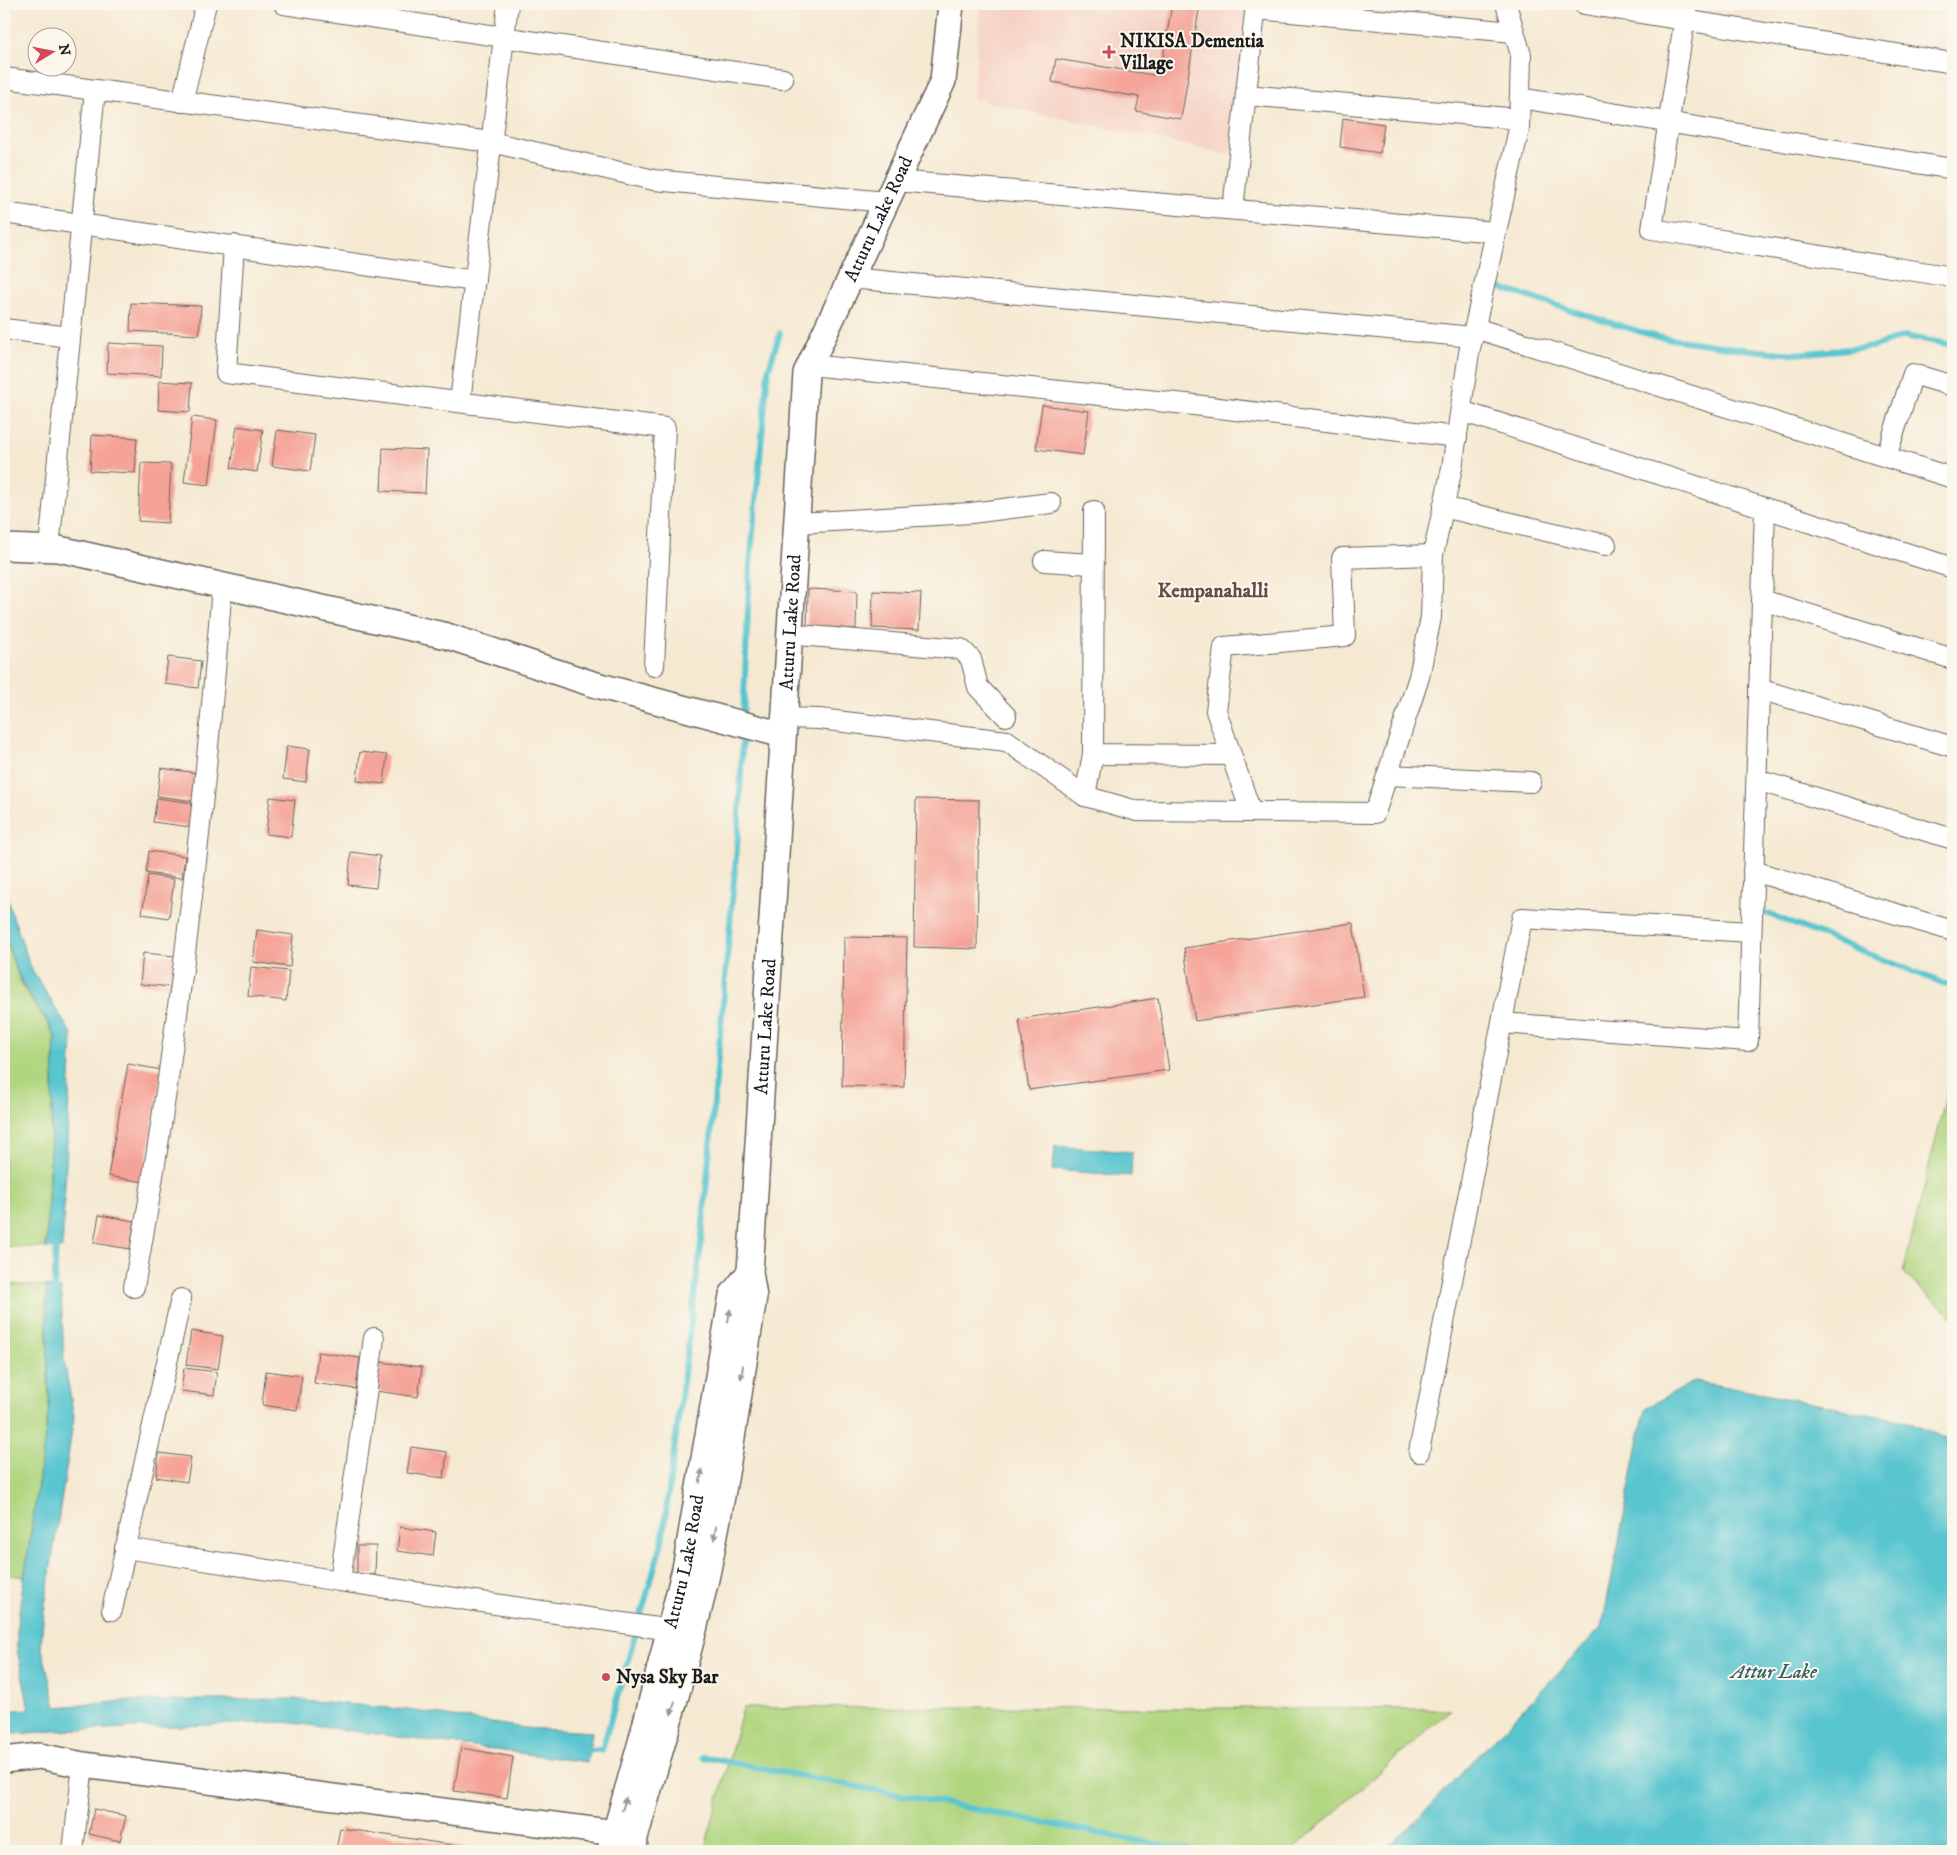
<svg xmlns="http://www.w3.org/2000/svg" width="1957" height="1855" viewBox="0 0 1957 1855" font-family="'IM FELL DW Pica',serif">
  <style>
    .built { fill: #f6d1c5 }
    .green { fill: #b1d680; stroke: #66794e }
    .water { fill: #58c5cf; stroke: #3a7076 }
    .lines { fill: none; stroke-linecap: round; stroke-linejoin: round }
    .stream { stroke: #58c5cf; stroke-width: 6 }
    .building { fill: #f5a397 }
    .minor-casing { stroke: #68645c; stroke-width: 22 }
    .tertiary-casing { stroke: #68645c; stroke-width: 28 }
    .minor { stroke: #fff; stroke-width: 20 }
    .tertiary { stroke: #fff; stroke-width: 25 }
    .oneway { fill: #999 }
    .poi-dot { fill: #d1495b; stroke: #fbf7ec; stroke-width: 2 }
    .labels { text-anchor: middle; dominant-baseline: central; stroke-width: 4; stroke-linejoin: round; paint-order: stroke }
    .poi-label { font-size: 19px; font-weight: bold; fill: #1c1c1c; stroke: #fbf7ec; text-anchor: start }
    .street-label { font-size: 19px; fill: #1c1c1c; stroke: #fbf7ec }
    .neighbourhood-label { font-size: 20px; font-weight: bold; fill: #684b47; stroke: #fbf7ec }
    .water-label { font-size: 20px; font-style: italic; fill: #346064; stroke: #fbf7ec }
  </style>
  <rect width="100%" height="100%" fill="#fbf7ec"/>
  <filter id="ink" filterUnits="userSpaceOnUse"><feTurbulence type="fractalNoise" baseFrequency=".02" numOctaves="2"/><feDisplacementMap in="SourceGraphic" scale="10" xChannelSelector="R" yChannelSelector="G"/><feConvolveMatrix kernelMatrix="1 2 1 2 8 2 1 2 1" color-interpolation-filters="sRGB"/></filter>
  <filter id="wash" filterUnits="userSpaceOnUse"><feTurbulence type="fractalNoise" baseFrequency=".0096" numOctaves="4" result="noise"/><feDisplacementMap in="SourceGraphic" scale="20" xChannelSelector="R" yChannelSelector="G"/><feGaussianBlur stdDeviation="1.12" result="paint"/><feColorMatrix in="noise" values="0 0 0 0 0 0 0 0 0 0 0 0 0 0 0 0 0 1.4 0 .05"/><feComposite in="paint" operator="in"/></filter>
  <g filter="url(#wash)">
    <rect width="100%" height="100%" fill="#f5e9d2"/>
    <!-- built -->
    <path class="built" d="M 980,4 L 1248,4 L 1230,155 L 973,99 Z"/>
    <!-- green -->
    <g class="green">
      <path d="M 4,933 C 11,955 17,979 30,998 C 39,1011 48,1022 55,1037 L 46,1248 L 4,1246 Z"/>
      <path d="M 1953,1068 L 1953,1318 L 1903,1273 Z"/>
      <path d="M 4,1284 L 46,1286 L 49,1409 L 25,1577 L 4,1574 Z"/>
      <path d="M 947,1707 L 1451,1709 L 1291,1851 L 704,1851 L 743,1708 Z"/>
    </g>
    <!-- water -->
    <g class="water">
      <path d="M 4,874 L 10,908 L 31,968 L 72,1035 L 62,1248 L 46,1248 L 55,1037 L 47,1020 L 30,997 L 17,972 L 4,933 Z"/>
      <path d="M 1055,1146 L 1132,1152 L 1131,1176 L 1053,1170 Z"/>
      <path d="M 46,1286 L 61,1289 L 64,1360 L 74,1417 L 43,1619 L 41,1645 L 56,1707 L 125,1701 L 293,1699 L 409,1710 L 524,1728 L 592,1732 L 587,1762 L 285,1722 L 53,1731 L 4,1735 L 4,1711 L 29,1709 L 17,1649 L 17,1625 L 49,1409 Z"/>
      <path d="M 1695,1381 L 1906,1421 L 1953,1442 L 1953,1851 L 1382,1851 L 1408,1829 L 1602,1627 L 1645,1408 Z"/>
    </g>
    <g class="lines">
      <!-- stream -->
      <g class="stream">
        <path d="M 1497,287 L 1657,337 L 1741,349 L 1795,354 L 1872,347 L 1904,336 L 1953,345"/>
        <path d="M 743,719 L 750,566 L 768,371 L 780,333"/>
        <path d="M 1766,913 L 1953,987"/>
        <path d="M 54,1294 L 56,1240"/>
        <path d="M 581,1750 L 602,1750 L 662,1542 L 701,1246 L 738,836 L 743,729"/>
        <path d="M 703,1757 L 1191,1851"/>
      </g>
    </g>
    <g id="blocks">
      <!-- building -->
      <g class="building">
        <path d="M 1172,4 L 1200,4 L 1181,119 L 1136,111 L 1139,97 L 1052,82 L 1056,59 L 1160,76 Z"/>
        <path d="M 1343,118 L 1384,124 L 1380,153 L 1340,147 Z"/>
        <path d="M 131,303 L 201,306 L 199,335 L 130,331 Z"/>
        <path d="M 108,343 L 162,346 L 161,376 L 107,373 Z"/>
        <path d="M 159,381 L 192,383 L 190,412 L 158,410 Z"/>
        <path d="M 1042,405 L 1089,411 L 1083,455 L 1036,449 Z"/>
        <path d="M 192,417 L 217,420 L 209,485 L 184,482 Z"/>
        <path d="M 237,426 L 263,430 L 257,472 L 231,468 Z"/>
        <path d="M 277,430 L 315,435 L 310,471 L 272,466 Z"/>
        <path d="M 92,435 L 137,438 L 135,473 L 90,471 Z"/>
        <path d="M 383,448 L 427,450 L 425,493 L 381,491 Z"/>
        <path d="M 141,463 L 171,464 L 168,523 L 138,521 Z"/>
        <path d="M 808,589 L 857,591 L 856,629 L 807,626 Z"/>
        <path d="M 873,591 L 921,593 L 919,630 L 872,628 Z"/>
        <path d="M 168,657 L 201,661 L 198,688 L 165,684 Z"/>
        <path d="M 287,746 L 310,749 L 306,782 L 283,779 Z"/>
        <path d="M 360,752 L 387,755 L 384,784 L 357,781 Z"/>
        <path d="M 161,768 L 197,773 L 194,801 L 157,796 Z"/>
        <path d="M 270,797 L 295,800 L 291,837 L 266,834 Z"/>
        <path d="M 157,798 L 193,803 L 190,827 L 153,822 Z"/>
        <path d="M 916,799 L 979,800 L 977,949 L 914,947 Z"/>
        <path d="M 149,851 L 185,856 L 182,878 L 146,873 Z"/>
        <path d="M 351,852 L 380,856 L 376,888 L 348,885 Z"/>
        <path d="M 148,875 L 174,879 L 169,918 L 142,914 Z"/>
        <path d="M 1353,923 L 1364,997 L 1195,1021 L 1184,948 Z"/>
        <path d="M 257,930 L 293,935 L 290,967 L 253,962 Z"/>
        <path d="M 844,937 L 907,938 L 904,1087 L 842,1086 Z"/>
        <path d="M 143,953 L 175,956 L 172,987 L 140,984 Z"/>
        <path d="M 251,967 L 289,971 L 286,1001 L 248,996 Z"/>
        <path d="M 1158,998 L 1169,1070 L 1029,1090 L 1019,1019 Z"/>
        <path d="M 128,1064 L 162,1070 L 143,1182 L 108,1176 Z"/>
        <path d="M 99,1215 L 135,1221 L 130,1249 L 94,1243 Z"/>
        <path d="M 191,1331 L 223,1336 L 218,1369 L 186,1365 Z"/>
        <path d="M 318,1352 L 360,1358 L 356,1389 L 314,1383 Z"/>
        <path d="M 380,1362 L 422,1367 L 418,1397 L 376,1391 Z"/>
        <path d="M 184,1368 L 217,1372 L 214,1395 L 181,1391 Z"/>
        <path d="M 266,1371 L 302,1376 L 297,1410 L 262,1405 Z"/>
        <path d="M 411,1447 L 447,1452 L 444,1478 L 407,1473 Z"/>
        <path d="M 159,1453 L 191,1457 L 187,1482 L 156,1477 Z"/>
        <path d="M 400,1527 L 436,1532 L 433,1556 L 397,1551 Z"/>
        <path d="M 357,1546 L 376,1546 L 375,1575 L 357,1574 Z"/>
        <path d="M 461,1748 L 513,1757 L 507,1798 L 454,1791 Z"/>
        <path d="M 94,1809 L 126,1816 L 120,1841 L 89,1834 Z"/>
        <path d="M 340,1828 L 485,1850 L 485,1851 L 336,1851 Z"/>
      </g>
    </g>
  </g>
  <g filter="url(#ink)">
    <use href="#blocks" fill-opacity="0" stroke="#68645c" stroke-width="1"/>
    <g class="lines">
      <defs>
        <g id="minor">
          <path d="M 284,4 L 783,79"/>
          <path d="M 1584,4 L 1953,63"/>
          <path d="M 1687,4 L 1652,229 L 1953,277"/>
          <path d="M 1255,9 L 1514,32"/>
          <path d="M 4,78 L 491,142 L 654,180 L 886,202"/>
          <path d="M 1246,95 L 1519,119"/>
          <path d="M 1520,98 L 1953,169"/>
          <path d="M 182,102 L 206,4"/>
          <path d="M 896,181 L 1496,232"/>
          <path d="M 1233,209 L 1256,4"/>
          <path d="M 4,213 L 475,281"/>
          <path d="M 234,245 L 226,373 L 665,428 L 654,666"/>
          <path d="M 850,278 L 1473,337"/>
          <path d="M 1475,328 L 1953,478"/>
          <path d="M 4,329 L 70,337"/>
          <path d="M 810,365 L 1186,404 L 1457,437"/>
          <path d="M 460,402 L 508,4"/>
          <path d="M 1461,411 L 1953,568"/>
          <path d="M 1886,457 L 1913,374 L 1953,386"/>
          <path d="M 1443,507 L 1606,545"/>
          <path d="M 1094,511 L 1093,754 L 1231,755"/>
          <path d="M 797,523 L 971,513 L 1051,503"/>
          <path d="M 49,548 L 95,90"/>
          <path d="M 1044,561 L 1092,564"/>
          <path d="M 1762,600 L 1953,659"/>
          <path d="M 799,635 L 961,649 L 971,659 L 978,687 L 1006,716"/>
          <path d="M 1759,689 L 1953,747"/>
          <path d="M 785,718 L 819,719 L 1007,741 L 1085,796 L 1137,811 L 1375,813 L 1419,677 L 1431,617 L 1433,555 L 1452,468 L 1469,353 L 1519,129 L 1521,55 L 1506,4"/>
          <path d="M 1388,775 L 1531,782"/>
          <path d="M 1757,780 L 1953,839"/>
          <path d="M 1085,796 L 1093,754"/>
          <path d="M 1251,812 L 1216,711 L 1224,647 L 1345,636 L 1342,558 L 1433,555"/>
          <path d="M 1753,871 L 1953,931"/>
          <path d="M 1502,1023 L 1748,1041 L 1765,508"/>
          <path d="M 134,1287 C 176,1055 204,821 222,586"/>
          <path d="M 374,1338 L 340,1581 L 684,1632"/>
          <path d="M 1419,1452 L 1522,918 L 1751,932"/>
          <path d="M 125,1548 L 340,1581"/>
          <path d="M 112,1610 L 181,1299"/>
          <path d="M 73,1851 L 83,1765"/>
        </g>
        <g id="tertiary">
          <path d="M 4,547 L 59,549 L 447,636 L 593,684 L 783,735"/>
          <path d="M 4,1760 L 39,1756 L 83,1765 L 616,1833"/>
          <path id="s1" d="M 610,1851 L 641,1742 L 685,1569 L 732,1295 L 750,1272"/>
          <path id="s2" d="M 634,1851 L 635,1838 C 661,1744 692,1651 711,1555 C 728,1470 741,1383 754,1297 L 750,1272 L 806,373 L 943,81 L 951,4"/>
        </g>
      </defs>
      <!-- minor casing -->
      <use href="#minor" class="minor-casing"/>
      <!-- tertiary casing -->
      <use href="#tertiary" class="tertiary-casing"/>
      <!-- minor -->
      <use href="#minor" class="minor"/>
      <!-- tertiary -->
      <use href="#tertiary" class="tertiary"/>
    </g>
    <!-- one-way arrows -->
    <defs><path id="oneway-solid" d="M-6-.8H1V-3.2L6.5 0L1 3.2V.8H-6Z" transform="scale(1.25)"/></defs>
    <g class="oneway">
      <use href="#oneway-solid" transform="translate(729 1316) rotate(-80)"/>
      <use href="#oneway-solid" transform="translate(742 1372) rotate(99)"/>
      <use href="#oneway-solid" transform="translate(701 1476) rotate(-80)"/>
      <use href="#oneway-solid" transform="translate(715 1533) rotate(100)"/>
      <use href="#oneway-solid" transform="translate(673 1708) rotate(108)"/>
      <use href="#oneway-solid" transform="translate(624 1804) rotate(-74)"/>
    </g>
  </g>
  <!-- markers -->
  <g class="poi-dot">
    <path d="M1106.5 44.5h5v5h5v5h-5v5h-5v-5h-5v-5h5z"/>
    <circle cx="606" cy="1677" r="5"/>
  </g>
  <g class="labels">
    <!-- poi labels -->
    <g class="poi-label">
      <text x="1120" y="41">NIKISA Dementia<tspan x="1120" dy="22">Village</tspan></text>
      <text x="616" y="1677">Nysa Sky Bar</text>
    </g>
    <!-- street labels -->
    <g class="street-label">
      <text stroke="none"><textPath href="#s2" startOffset="1664">Atturu Lake Road</textPath></text>
      <text stroke="none"><textPath href="#s2" startOffset="1244">Atturu Lake Road</textPath></text>
      <text stroke="none"><textPath href="#s2" startOffset="839">Atturu Lake Road</textPath></text>
      <text stroke="none"><textPath href="#s1" startOffset="299">Atturu Lake Road</textPath></text>
    </g>
    <!-- neighbourhood labels -->
    <g class="neighbourhood-label">
      <text x="1213" y="591">Kempanahalli</text>
    </g>
    <!-- water labels -->
    <g class="water-label">
      <text x="1774" y="1672">Attur Lake</text>
    </g>
  </g>
  <!-- margin -->
  <rect width="1957" height="1855" fill="none" stroke="#fbf7ec" stroke-width="20"/>
  <!-- north arrow -->
  <g transform="translate(52 52) rotate(80)"><circle r="24" fill="#fbf7ec" stroke="#a29f99"/>
  <path d="M0-4L9 19L0 12L-9 19Z" fill="#d1495b"/>
  <text y="-8" font-size="14" font-weight="bold" text-anchor="middle" fill="#1c1c1c">N</text>
  </g>
</svg>
